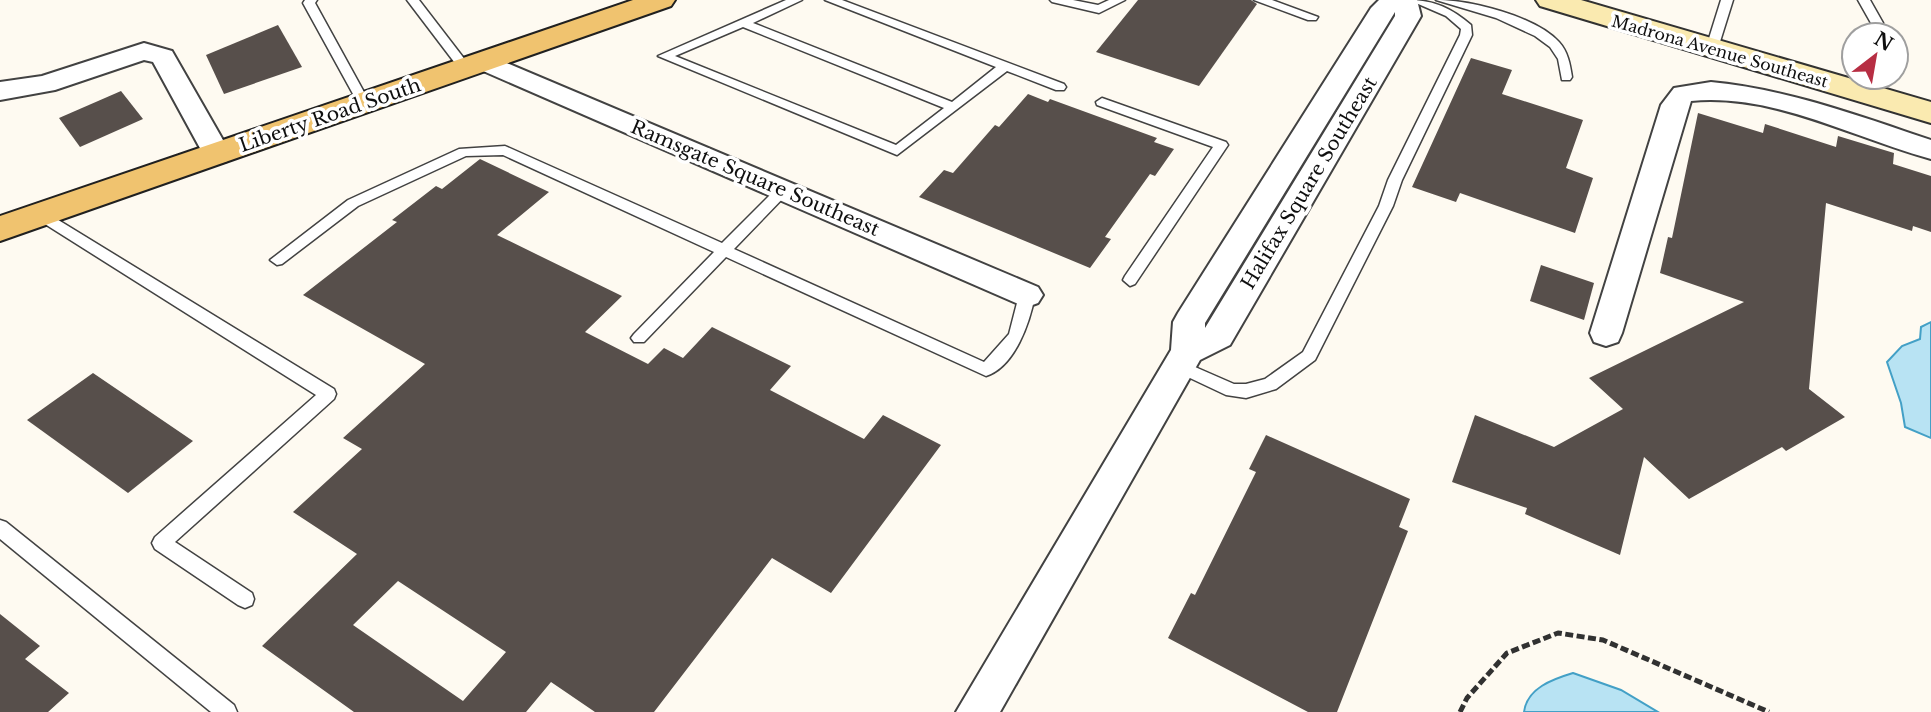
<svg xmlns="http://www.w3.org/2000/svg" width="1931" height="712" viewBox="0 0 1931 712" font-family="'Libre Baskerville',serif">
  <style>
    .water { fill: #b8e3f3; stroke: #43a0c6; stroke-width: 2 }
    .building { fill: #574f4b; fill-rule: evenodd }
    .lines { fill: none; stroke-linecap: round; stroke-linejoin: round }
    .service-casing { stroke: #424242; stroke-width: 3 }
    .minor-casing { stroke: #424242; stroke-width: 4 }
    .secondary-casing { stroke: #313131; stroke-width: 4 }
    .primary-casing { stroke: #202020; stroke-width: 4 }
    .path { stroke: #313131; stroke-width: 5; stroke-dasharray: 8 3.5; stroke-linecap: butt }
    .service { fill: #fff; fill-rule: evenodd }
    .minor { fill: #fff; fill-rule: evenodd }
    .secondary { fill: #faeab0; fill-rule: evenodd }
    .primary { fill: #f0c36f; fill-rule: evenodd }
    .labels { text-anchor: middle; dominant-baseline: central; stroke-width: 7; stroke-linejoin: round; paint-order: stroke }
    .far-street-label { font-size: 16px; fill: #0f0f0f; stroke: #fff }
    .street-label { font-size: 19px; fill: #0f0f0f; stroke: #fff }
  </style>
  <rect width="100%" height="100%" fill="#fefaf1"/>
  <!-- water -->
  <g class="water">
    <path d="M 1931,322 L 1931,438 L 1905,427 L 1901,403 L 1887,362 L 1902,346 L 1920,339 L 1921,327 Z"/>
    <path d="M 1573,673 L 1621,690 L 1658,712 L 1524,712 C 1527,688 1553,679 1573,673 Z"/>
  </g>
  <!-- building -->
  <g class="building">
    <path d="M 1138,0 L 1251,0 L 1257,4 L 1199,86 L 1096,52 Z"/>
    <path d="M 278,25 L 302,67 L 224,94 L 206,55 Z"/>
    <path d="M 1471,58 L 1512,70 L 1502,94 L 1583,120 L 1566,168 L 1593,178 L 1575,233 L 1460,193 L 1456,202 L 1412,187 Z"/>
    <path d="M 121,91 L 143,119 L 80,147 L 59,118 Z"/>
    <path d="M 1028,94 L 1048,102 L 1050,99 L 1157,138 L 1154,142 L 1174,149 L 1155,176 L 1150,174 L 1105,237 L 1111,239 L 1090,268 L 919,197 L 944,170 L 953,173 L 995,125 L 999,127 Z"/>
    <path d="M 1698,113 L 1763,133 L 1765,124 L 1836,147 L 1838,136 L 1894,153 L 1893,164 L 1931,176 L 1931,232 L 1913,226 L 1912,231 L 1826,203 L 1809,389 L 1845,417 L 1786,451 L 1782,447 L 1689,499 L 1644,457 L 1620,555 L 1525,514 L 1527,508 L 1452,482 L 1475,415 L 1554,447 L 1623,409 L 1589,378 L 1744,302 L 1660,273 L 1668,237 L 1672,238 Z"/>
    <path d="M 480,159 L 549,192 L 497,235 L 622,296 L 585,332 L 648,364 L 664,348 L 683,358 L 712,327 L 791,366 L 770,390 L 864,439 L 883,415 L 941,445 L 831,593 L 772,558 L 654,712 L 595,712 L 551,682 L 526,712 L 354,712 L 262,646 L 357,554 L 293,512 L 362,449 L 343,438 L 425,364 L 303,295 L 397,222 L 392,220 L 436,186 L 442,189 ZM 398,581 L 506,652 L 463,701 L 353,625 Z"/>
    <path d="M 1541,265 L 1594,283 L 1584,320 L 1530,301 Z"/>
    <path d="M 93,373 L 193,441 L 128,493 L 27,420 Z"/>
    <path d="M 1266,435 L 1410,499 L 1399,527 L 1408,531 L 1337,712 L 1308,712 L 1168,638 L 1191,593 L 1195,595 L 1256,472 L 1249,469 Z"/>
    <path d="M 0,614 L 40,646 L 25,659 L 69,693 L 48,712 L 0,712 Z"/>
  </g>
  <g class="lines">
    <defs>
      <g id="service">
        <path d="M 305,0 L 317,0 L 315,3 L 370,103 L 369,106 L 364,107 L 358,103 L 303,3 Z"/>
        <path d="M 407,0 L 419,0 L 469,65 L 469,71 L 461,71 Z"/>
        <path d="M 786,0 L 802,0 L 753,23 L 952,102 L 996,67 L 825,0 L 842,0 L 1064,84 L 1066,87 L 1064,90 L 1056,90 L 1007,71 L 897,155 L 658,56 ZM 743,27 L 944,108 L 896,145 L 675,56 Z"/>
        <path d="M 1050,0 L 1073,0 L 1098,5 L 1109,0 L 1125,0 L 1099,13 L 1052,2 Z"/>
        <path d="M 1254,0 L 1272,0 L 1318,17 L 1316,20 L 1308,20 Z"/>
        <path d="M 1409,0 C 1435,0 1452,9 1471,25 L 1472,35 L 1402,180 L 1393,206 L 1315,360 L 1276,389 L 1246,398 L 1226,395 L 1173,370 L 1171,366 L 1173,362 L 1179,360 L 1234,384 L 1246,384 L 1265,379 L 1303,352 L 1379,206 L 1388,180 L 1460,35 L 1461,29 L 1446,16 Z"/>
        <path d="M 1436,0 C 1470,0 1535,16 1559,42 C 1568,52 1570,64 1572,77 L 1570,80 L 1562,80 L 1558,59 L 1550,47 L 1535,36 L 1496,18 Z"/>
        <path d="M 1721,0 L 1733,0 L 1718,48 L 1712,52 L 1706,48 Z"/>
        <path d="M 1858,0 L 1870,0 L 1883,23 L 1881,35 L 1869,35 L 1871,23 Z"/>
        <path d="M 1864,77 L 1876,77 L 1873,97 L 1868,98 L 1862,94 Z"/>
        <path d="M 1102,98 L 1226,142 L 1228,145 L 1135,284 L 1130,286 L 1123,280 L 1125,276 L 1213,147 L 1097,105 L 1096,102 Z"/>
        <path d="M 505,146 L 722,243 L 778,187 L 788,187 L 790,190 L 788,193 L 734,249 L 984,362 L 1009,334 L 1019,295 L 1027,289 L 1035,295 C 1030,322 1015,367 986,376 L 726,257 L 644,342 L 634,342 L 631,338 L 634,334 L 714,252 L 503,155 L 466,156 L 358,206 L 282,264 L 277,265 L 270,260 L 348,200 L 459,149 Z"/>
        <path d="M 42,210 L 334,389 L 336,394 L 334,399 L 175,542 L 252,593 L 254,599 L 252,605 L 245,608 L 238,605 L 155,549 L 152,543 L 155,537 L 316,395 L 37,219 L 35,215 L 37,211 Z"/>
        <path d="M 0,520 L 6,522 L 234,705 L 237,712 L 211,712 L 0,539 Z"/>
      </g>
      <g id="minor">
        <path d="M 1379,0 L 1417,0 L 1421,16 L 1230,345 L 1200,360 L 1000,712 L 956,712 L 1171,350 L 1173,322 L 1178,313 L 1371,8 ZM 1395,12 L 1395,16 L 1205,328 L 1205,323 Z"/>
        <path d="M 144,43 L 172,51 L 231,154 L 227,161 L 217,164 L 207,161 L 153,62 L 144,60 L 55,90 L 0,100 L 0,82 L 42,76 Z"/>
        <path d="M 483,53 L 1038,287 L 1043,295 L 1038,303 L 1027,307 L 1016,303 L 474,67 L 470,61 L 474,55 Z"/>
        <path d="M 1711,82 C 1787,89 1859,116 1931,140 L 1931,159 C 1853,138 1774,93 1691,101 L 1622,333 L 1618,342 L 1606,346 L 1594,342 L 1590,333 L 1661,105 L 1674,88 Z"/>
      </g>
      <path id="secondary" d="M 1536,0 L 1581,0 L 1931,102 L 1931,123 L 1540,6 Z"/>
      <path id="primary" d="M 633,0 L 675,0 L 671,6 L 0,241 L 0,216 Z"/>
    </defs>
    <!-- service casing -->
    <use href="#service" class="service-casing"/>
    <!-- minor casing -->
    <use href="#minor" class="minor-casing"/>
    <!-- secondary casing -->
    <use href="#secondary" class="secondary-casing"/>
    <!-- primary casing -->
    <use href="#primary" class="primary-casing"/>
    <!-- path -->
    <path class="path" d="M 1460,712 L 1467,698 L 1507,653 L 1558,633 L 1603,640 L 1769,712"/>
    <!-- service -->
    <use href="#service" class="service"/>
    <!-- minor -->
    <use href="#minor" class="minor"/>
    <!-- secondary -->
    <use href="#secondary" class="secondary"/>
    <!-- primary -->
    <use href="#primary" class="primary"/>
  </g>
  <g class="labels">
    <!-- far-street labels -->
    <g class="far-street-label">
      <text transform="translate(1720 51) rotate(16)">Madrona Avenue Southeast</text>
    </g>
    <!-- street labels -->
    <g class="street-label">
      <text transform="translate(330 115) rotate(-19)">Liberty Road South</text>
      <text transform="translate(755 178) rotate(23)">Ramsgate Square Southeast</text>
      <text transform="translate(1309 183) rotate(-59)">Halifax Square Southeast</text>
    </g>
  </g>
  <!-- north arrow -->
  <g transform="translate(1875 56) rotate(31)"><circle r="33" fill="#ffffff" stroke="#9f9f9f" stroke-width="2"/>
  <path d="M0-5L12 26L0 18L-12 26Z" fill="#b72e43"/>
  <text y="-10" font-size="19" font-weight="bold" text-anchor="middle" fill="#0f0f0f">N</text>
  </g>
</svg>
